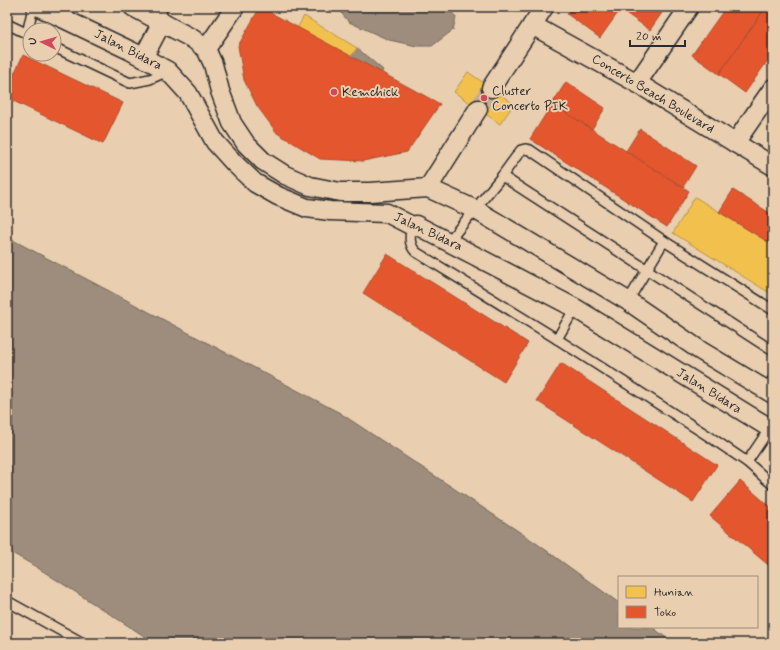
<svg xmlns="http://www.w3.org/2000/svg" width="780" height="650" viewBox="0 0 780 650" font-family="Mynerve,sans-serif">
  <style>
    .water { fill: #9e8d7b; stroke: #70665b }
    .homes { fill: #f2c14e; stroke: #b69444 }
    .shops { fill: #e4572e; stroke: #ac4a2d }
    .lines { fill: none; stroke-linecap: round; stroke-linejoin: round }
    .street-tunnel { stroke: #c3ad95; stroke-width: 18; stroke-dasharray: 18 9; stroke-linecap: butt }
    .lane-casing { stroke: #2b2b2b; stroke-width: 12 }
    .street-casing { stroke: #2b2b2b; stroke-width: 21 }
    .lane { stroke: #e9ceb0; stroke-width: 9 }
    .street { stroke: #e9ceb0; stroke-width: 18 }
    .poi-dot { fill: #d1495b; stroke: #e9ceb0; stroke-width: 1.5 }
    .labels { text-anchor: middle; dominant-baseline: central; stroke-width: 4; stroke-linejoin: round; paint-order: stroke }
    .street-label { font-size: 13px; fill: #2b2b2b; stroke: #e9ceb0 }
    .poi-label { font-size: 13px; fill: #2b2b2b; stroke: #e9ceb0; text-anchor: start }
  </style>
  <rect width="100%" height="100%" fill="#e9ceb0"/>
  <filter id="ink" filterUnits="userSpaceOnUse"><feTurbulence type="fractalNoise" baseFrequency=".025" numOctaves="2"/><feDisplacementMap in="SourceGraphic" scale="8" xChannelSelector="R" yChannelSelector="G"/><feConvolveMatrix kernelMatrix="1 2 1 2 8 2 1 2 1" color-interpolation-filters="sRGB"/></filter>
  <g filter="url(#ink)">
    <!-- water -->
    <g class="water">
      <path d="M 336,7 L 447,7 L 456,17 L 453,30 L 432,46 L 417,46 L 389,40 L 349,22 Z"/>
      <path d="M 357,48 L 383,70 L 368,97 L 336,79 Z"/>
      <path d="M 7,237 L 340,413 L 536,543 L 619,603 L 619,627 L 652,627 L 673,643 L 155,643 L 38,568 L 7,550 Z"/>
    </g>
    <!-- homes -->
    <g class="homes">
      <path d="M 304,16 L 357,48 L 336,79 L 286,49 Z"/>
      <path d="M 468,72 L 514,104 L 500,124 L 454,92 Z"/>
      <path d="M 695,197 L 773,245 L 773,295 L 673,233 Z"/>
    </g>
    <!-- shops -->
    <g class="shops">
      <path d="M 260,7 L 440,104 L 407,152 L 363,161 L 320,159 L 277,133 L 257,106 L 244,80 L 238,46 Z"/>
      <path d="M 573,7 L 622,7 L 600,38 L 567,14 Z"/>
      <path d="M 622,7 L 666,7 L 650,30 L 620,9 Z"/>
      <path d="M 726,7 L 766,7 L 719,74 L 692,55 Z"/>
      <path d="M 766,7 L 773,7 L 773,53 L 745,93 L 719,74 Z"/>
      <path d="M 23,55 L 123,103 L 103,144 L 7,98 L 7,89 Z"/>
      <path d="M 566,82 L 605,108 L 592,129 L 552,104 Z"/>
      <path d="M 552,104 L 689,191 L 667,227 L 530,139 Z"/>
      <path d="M 640,129 L 696,166 L 683,187 L 626,151 Z"/>
      <path d="M 733,190 L 773,215 L 773,245 L 719,212 Z"/>
      <path d="M 387,254 L 528,343 L 504,382 L 363,293 Z"/>
      <path d="M 561,363 L 717,465 L 693,502 L 537,401 Z"/>
      <path d="M 740,481 L 773,509 L 773,569 L 710,516 Z"/>
    </g>
    <g class="lines">
      <!-- street-tunnel -->
      <path class="street-tunnel" d="M 478,109 L 491,88"/>
      <defs>
        <g id="lane">
          <path d="M 161,7 L 162,22"/>
          <path d="M 7,24 L 30,35"/>
          <path d="M 27,34 L 33,7"/>
          <path d="M 54,47 L 130,83 L 150,79 L 168,71"/>
          <path d="M 502,176 L 773,351"/>
          <path d="M 412,226 C 410,235 408,244 416,252 L 557,339 L 713,439 L 747,462 L 773,485"/>
          <path d="M 449,241 L 502,176 L 521,150 L 525,149 L 530,150 L 664,241 L 773,310"/>
          <path d="M 628,301 L 664,241"/>
          <path d="M 557,339 L 575,308"/>
          <path d="M 767,390 L 773,379"/>
          <path d="M 747,462 L 770,428"/>
          <path d="M 7,601 L 83,643"/>
        </g>
        <g id="street">
          <path d="M 39,7 L 131,51 L 168,71 L 188,93 L 215,142 L 234,163 L 255,183 L 278,196 L 307,208 L 330,211 L 387,213 L 412,226 L 416,225 L 575,308 L 773,430"/>
          <path d="M 133,7 L 193,39 L 206,49 L 213,64 L 220,91 L 232,123 L 246,144 L 263,161 L 285,175 L 310,186 L 340,192 L 370,192 L 428,188 L 476,210 L 628,301 L 701,351 L 773,394"/>
          <path d="M 532,25 L 637,83 L 773,166"/>
          <path d="M 206,49 L 235,7"/>
          <path d="M 143,58 L 162,22"/>
          <path d="M 637,83 L 689,7"/>
          <path d="M 491,88 L 544,7"/>
          <path d="M 735,143 L 773,88"/>
          <path d="M 428,188 L 478,109"/>
        </g>
      </defs>
      <!-- lane casing -->
      <use href="#lane" class="lane-casing"/>
      <!-- street casing -->
      <use href="#street" class="street-casing"/>
      <!-- lane -->
      <use href="#lane" class="lane"/>
      <!-- street -->
      <use href="#street" class="street"/>
    </g>
  </g>
  <!-- markers -->
  <g class="poi-dot">
    <circle cx="334" cy="92" r="4"/>
    <circle cx="484" cy="98" r="4"/>
  </g>
  <g class="labels">
    <!-- street labels -->
    <g class="street-label">
      <text transform="translate(128 50) rotate(27)">Jalan Bidara</text>
      <text transform="translate(653 94) rotate(31)">Concerto Beach Boulevard</text>
      <text transform="translate(428 232) rotate(25)">Jalan Bidara</text>
      <text transform="translate(709 391) rotate(32)">Jalan Bidara</text>
    </g>
    <!-- poi labels -->
    <g class="poi-label">
      <text x="492" y="91">Cluster<tspan x="492" dy="15">Concerto PIK</tspan></text>
      <text x="342" y="92">Kemchick</text>
    </g>
  </g>
  <!-- margin -->
  <rect width="780" height="650" fill="none" stroke="#e9ceb0" stroke-width="24"/>
  <rect x="12" y="12" width="756" height="626" fill="none" stroke="#2b2b2b" stroke-width="1.5" filter="url(#ink)"/>
  <!-- legend -->
  <rect x="618" y="576" width="140" height="52" fill="#e9ceb0" stroke="#9d8d7b"/>
  <rect x="626" y="586" width="20" height="12" fill="#f2c14e" stroke="#9d8d7b"/>
  <text x="654" y="596" font-size="12" fill="#2b2b2b">Hunian</text>
  <rect x="626" y="606" width="20" height="12" fill="#e4572e" stroke="#9d8d7b"/>
  <text x="654" y="616" font-size="12" fill="#2b2b2b">Toko</text>
  <!-- north arrow -->
  <g transform="translate(42 42) rotate(275)"><circle r="19" fill="#e9ceb0" stroke="#9d8d7b"/>
  <path d="M0-3L7 15L0 10L-7 15Z" fill="#d1495b"/>
  <text y="-6" font-size="11" font-weight="bold" text-anchor="middle" fill="#2b2b2b">U</text>
  </g>
  <!-- scale -->
  <path d="M630 40v6h55v-6" fill="none" stroke="#2b2b2b" stroke-width="2"/>
  <text x="636" y="40" font-size="12" fill="#2b2b2b" stroke="#e9ceb0" stroke-width="3" paint-order="stroke">20 m</text>
</svg>
